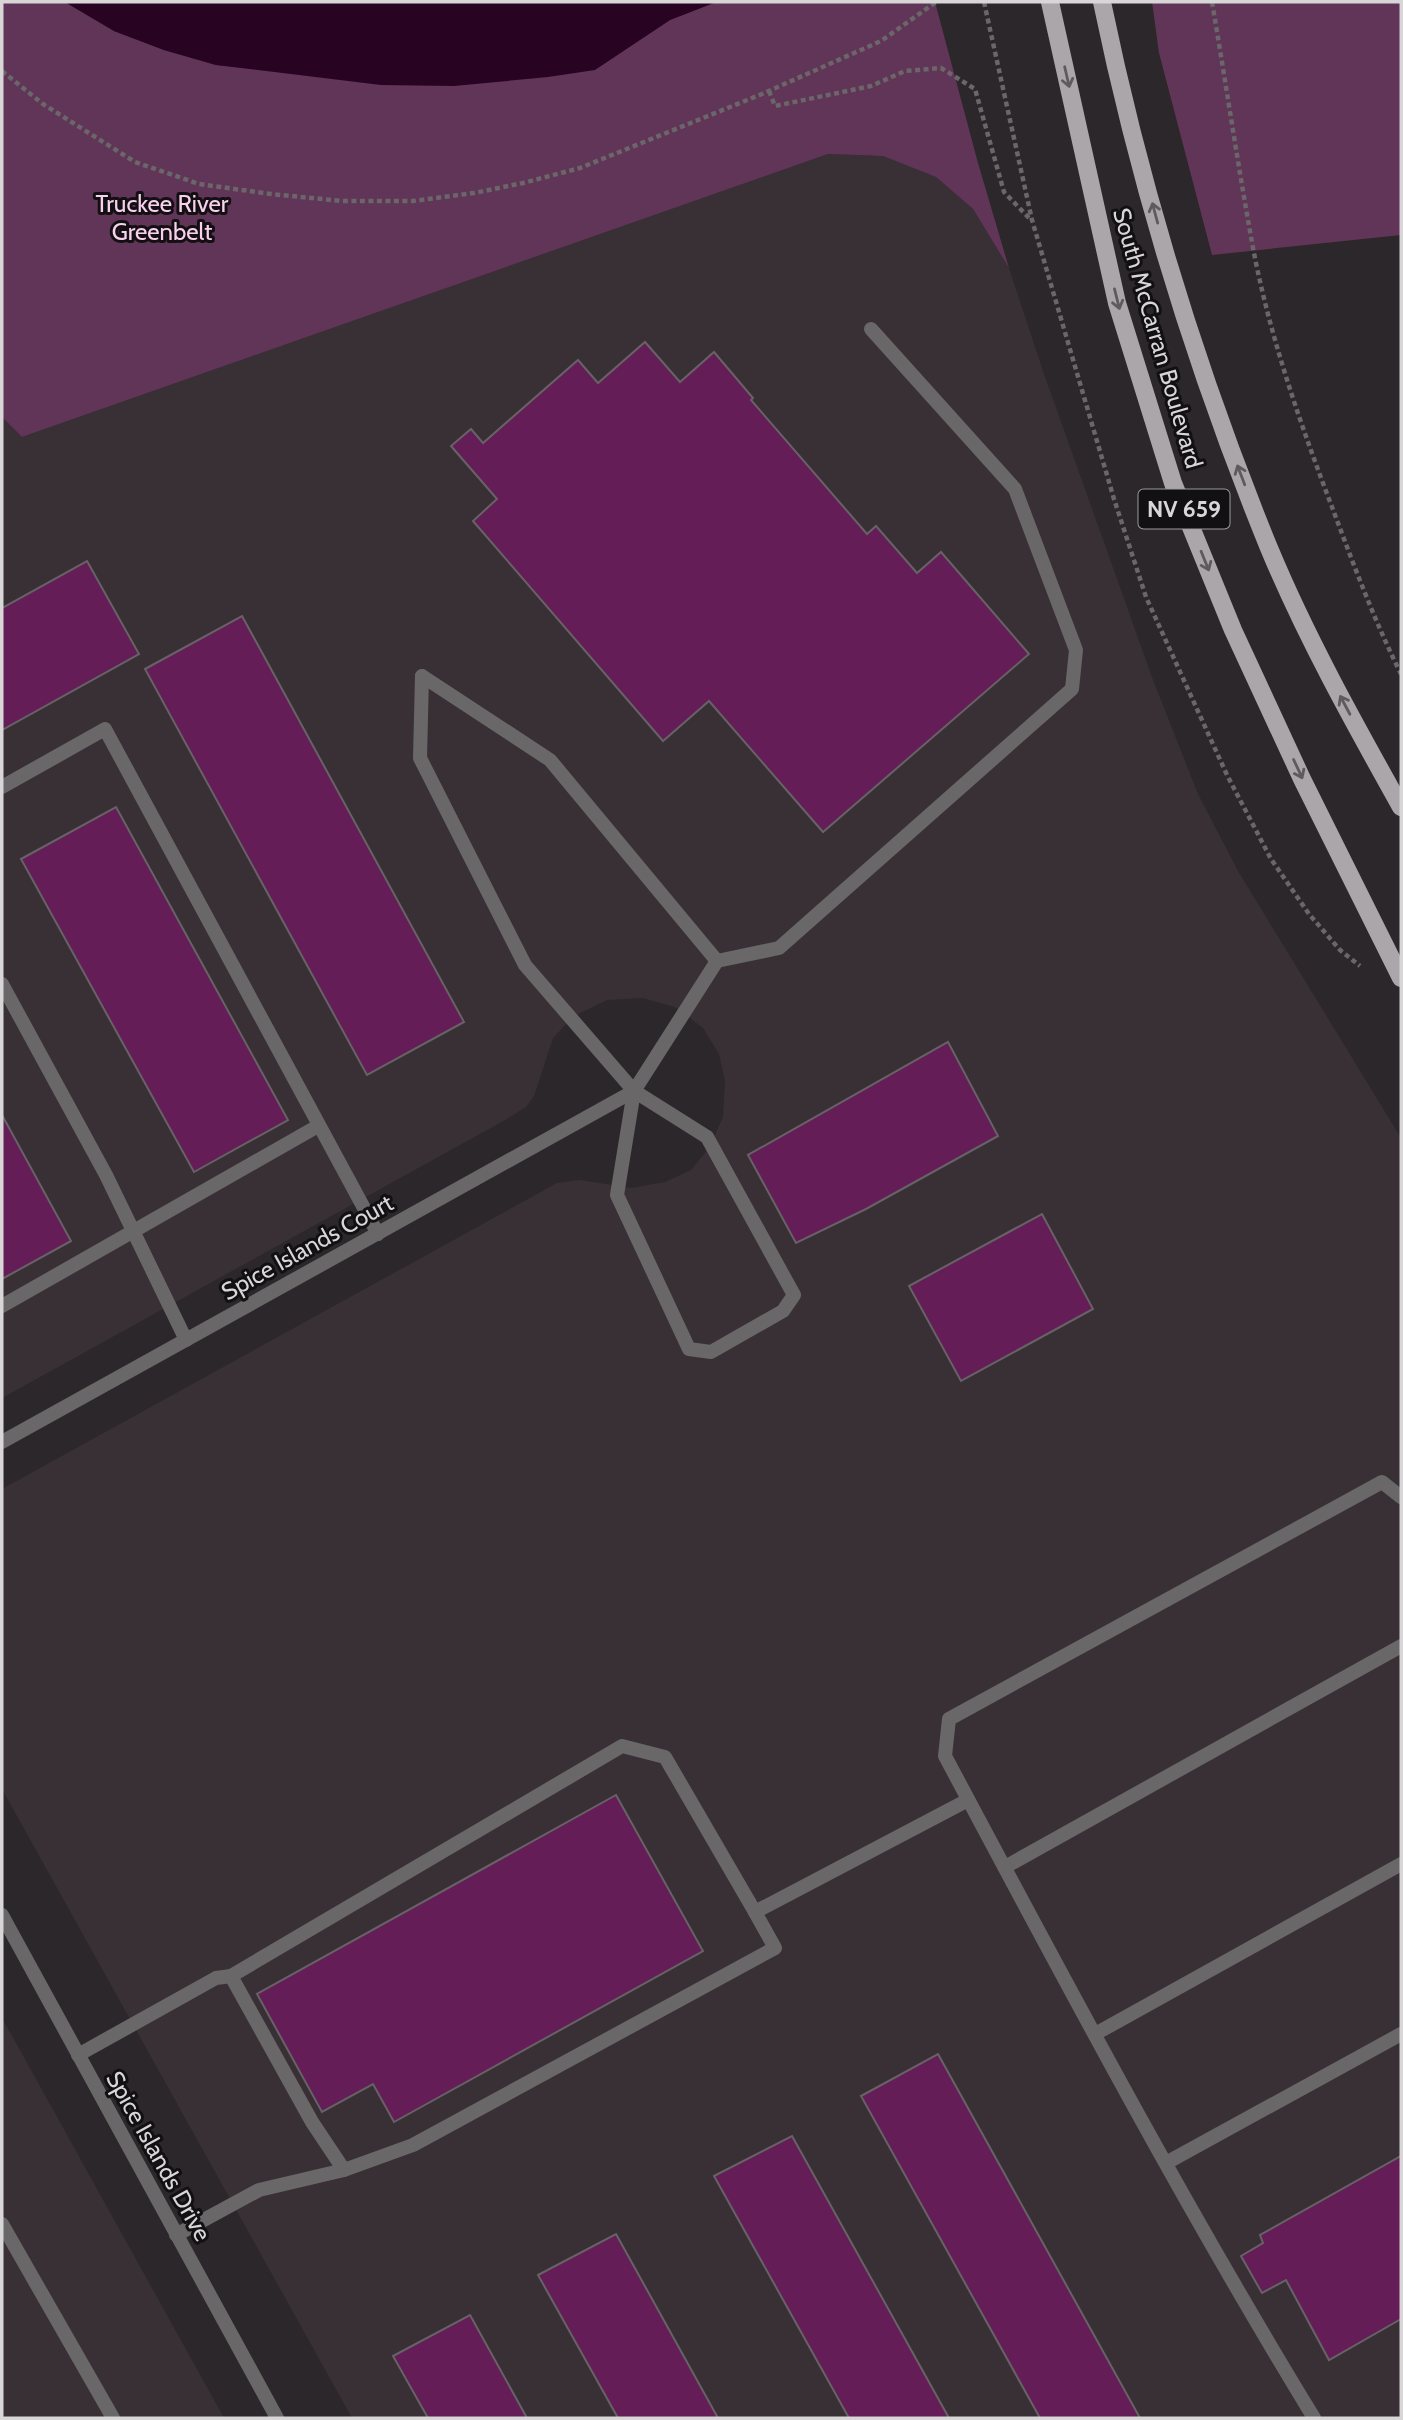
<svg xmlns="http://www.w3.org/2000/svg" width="1403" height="2420" viewBox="0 0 1403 2420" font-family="Cabin,sans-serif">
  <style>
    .built { fill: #393036 }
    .green { fill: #613557 }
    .water { fill: #280422 }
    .building { fill: #641d57; stroke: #666265; stroke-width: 2 }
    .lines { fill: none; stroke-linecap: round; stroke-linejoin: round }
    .path { stroke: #6a6669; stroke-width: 4.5; stroke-dasharray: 5 3.5; stroke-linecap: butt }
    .service { stroke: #696768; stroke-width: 14 }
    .minor { stroke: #696768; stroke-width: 14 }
    .tertiary { stroke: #696768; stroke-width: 14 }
    .primary { stroke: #aaa6a9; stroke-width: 18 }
    .oneway { stroke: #5e5b5e }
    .labels { text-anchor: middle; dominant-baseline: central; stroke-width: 6; stroke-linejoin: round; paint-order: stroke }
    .shield { fill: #121012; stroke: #9d9b9d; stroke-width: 2 }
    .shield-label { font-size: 23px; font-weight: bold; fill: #d9d6d8 }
    .park-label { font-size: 24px; fill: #fad0ef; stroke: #121012 }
    .street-label { font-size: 24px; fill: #d9d6d8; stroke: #121012 }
  </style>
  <rect width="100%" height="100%" fill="#2b272a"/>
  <!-- built -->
  <g class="built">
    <path d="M 828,154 L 883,156 L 936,177 L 973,209 L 1009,268 L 1044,374 L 1153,680 L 1198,794 L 1238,871 L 1401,1138 L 1401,2418 L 352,2418 L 2,1789 L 2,1489 L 557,1183 L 580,1180 L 631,1188 L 665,1182 L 691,1170 L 709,1148 L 723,1117 L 725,1081 L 719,1054 L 703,1028 L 675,1007 L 643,998 L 607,1000 L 574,1016 L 553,1038 L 534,1096 L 526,1107 L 507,1119 L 2,1398 L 2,417 L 22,437 Z"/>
    <path d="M 2,2018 L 36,2079 L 224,2418 L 2,2418 Z"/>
  </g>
  <!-- green -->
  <g class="green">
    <path d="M 2,2 L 65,2 L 114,31 L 164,50 L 216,65 L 297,73 L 595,69 L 670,20 L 716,2 L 935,2 L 978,163 L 1009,268 L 973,209 L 936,177 L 883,156 L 828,154 L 22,437 L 2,417 Z"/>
    <path d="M 1152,2 L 1401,2 L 1401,235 L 1212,255 L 1159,53 Z"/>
  </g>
  <!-- water -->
  <path class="water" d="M 65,2 L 716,2 L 670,20 L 595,70 L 548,77 L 454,86 L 381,85 L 216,65 L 164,50 L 114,31 Z"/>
  <!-- building -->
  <g class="building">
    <path d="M 645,342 L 680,382 L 714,352 L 753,398 L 751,400 L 867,534 L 876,526 L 917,573 L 941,552 L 1029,654 L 823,832 L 709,701 L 663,741 L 473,521 L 497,499 L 451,446 L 471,429 L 483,443 L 578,360 L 598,383 Z"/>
    <path d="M 87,561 L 139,654 L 2,730 L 2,608 Z"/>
    <path d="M 242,616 L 464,1022 L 367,1075 L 145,669 Z"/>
    <path d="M 116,807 L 288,1120 L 194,1172 L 21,859 Z"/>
    <path d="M 948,1042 L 998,1136 L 866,1209 L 796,1243 L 748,1155 Z"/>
    <path d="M 2,1115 L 71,1241 L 2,1279 Z"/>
    <path d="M 1042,1214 L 1093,1309 L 961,1381 L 909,1286 Z"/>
    <path d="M 616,1795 L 703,1951 L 394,2122 L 373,2084 L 322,2112 L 257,1994 Z"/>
    <path d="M 938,2054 L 1140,2418 L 1040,2418 L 861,2096 Z"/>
    <path d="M 792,2136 L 949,2418 L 849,2418 L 714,2176 Z"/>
    <path d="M 1401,2156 L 1401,2319 L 1329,2360 L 1286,2280 L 1262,2293 L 1241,2256 L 1263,2243 L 1260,2235 Z"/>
    <path d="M 616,2234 L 718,2418 L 618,2418 L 538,2275 Z"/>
    <path d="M 470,2315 L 527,2418 L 428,2418 L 393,2356 Z"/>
  </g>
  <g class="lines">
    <!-- path -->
    <g class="path">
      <path d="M 984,2 L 1032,220 L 1114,499 L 1146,597 L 1227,775 L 1271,859 L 1309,914 L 1340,950 L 1360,966"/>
      <path d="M 1212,2 C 1226,84 1238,166 1253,248 C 1270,337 1300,423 1332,507 C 1353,563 1374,620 1401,674"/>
      <path d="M 2,71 L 43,104 L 135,162 L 199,184 L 271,194 L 342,201 L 413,201 L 474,193 L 523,183 L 580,168 L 762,94 L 881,41 L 936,2"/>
      <path d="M 769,91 L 775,106 L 871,86 L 905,71 L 941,68 L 975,89 L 1004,192 L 1031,220"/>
    </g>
    <!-- service -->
    <g class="service">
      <path d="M 422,676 L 420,758 L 525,965 L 634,1091 L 707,1137 L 794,1295 L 783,1311 L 711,1352 L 689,1349 L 617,1195 L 634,1091 L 717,961"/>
      <path d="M 422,676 L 550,760 L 717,961 L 779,948 L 1072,689 L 1076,650 L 1015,489 L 871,329"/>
      <path d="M 2,787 L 105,729 L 378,1234"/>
      <path d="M 2,984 L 106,1175 L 186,1340"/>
      <path d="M 2,1306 L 318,1126"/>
      <path d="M 1005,1867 L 1401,1646"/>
      <path d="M 231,1976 L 622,1746 L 665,1757 L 755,1912"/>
      <path d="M 1095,2034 L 1401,1864"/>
      <path d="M 78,2055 L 216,1978 L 231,1976 L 312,2122 L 344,2170 L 259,2190 L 176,2235"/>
      <path d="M 1166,2163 L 1401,2034"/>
      <path d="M 344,2170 L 413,2145 L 775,1948 L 755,1912 L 968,1800"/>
      <path d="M 2,2224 L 113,2418"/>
      <path d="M 1314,2418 C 1182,2202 1064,1979 945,1756 L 949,1719 L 1382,1482 L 1401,1497"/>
    </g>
    <!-- minor -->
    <path class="minor" d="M 2,1442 L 634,1091"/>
    <!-- tertiary -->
    <path class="tertiary" d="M 2,1915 L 277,2418"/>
    <!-- primary -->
    <g class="primary">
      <path d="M 1050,2 L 1117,303 L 1173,483 L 1233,630 L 1302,779 L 1401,978"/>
      <path d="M 1102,2 C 1140,186 1198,374 1269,548 C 1306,637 1354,723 1401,807"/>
    </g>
  </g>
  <!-- one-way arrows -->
  <defs><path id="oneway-shaft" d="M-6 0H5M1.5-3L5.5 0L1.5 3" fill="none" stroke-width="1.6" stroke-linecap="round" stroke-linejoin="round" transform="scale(1.75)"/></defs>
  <g class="oneway">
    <use href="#oneway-shaft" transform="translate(1067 77) rotate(77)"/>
    <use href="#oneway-shaft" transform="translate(1155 213) rotate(-105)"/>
    <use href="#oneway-shaft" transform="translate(1117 299) rotate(76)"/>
    <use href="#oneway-shaft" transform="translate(1241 475) rotate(-111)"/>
    <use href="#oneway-shaft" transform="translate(1205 561) rotate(68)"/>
    <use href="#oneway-shaft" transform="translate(1345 705) rotate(-118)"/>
    <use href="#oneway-shaft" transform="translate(1298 769) rotate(65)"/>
  </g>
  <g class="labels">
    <!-- shield labels -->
    <rect class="shield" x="1138.5" y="489.5" width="91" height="39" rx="5"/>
    <g class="shield-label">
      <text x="1184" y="509">NV 659</text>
    </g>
    <!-- park labels -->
    <g class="park-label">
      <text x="162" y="203">Truckee River<tspan x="162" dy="28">Greenbelt</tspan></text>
    </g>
    <!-- street labels -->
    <g class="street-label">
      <text transform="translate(1158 338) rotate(74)">South McCarran Boulevard</text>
      <text transform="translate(307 1247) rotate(-29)">Spice Islands Court</text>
      <text transform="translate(159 2156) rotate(61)">Spice Islands Drive</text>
    </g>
  </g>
  <!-- border -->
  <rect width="1403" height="2420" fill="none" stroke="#d9d6d8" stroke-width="7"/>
</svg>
